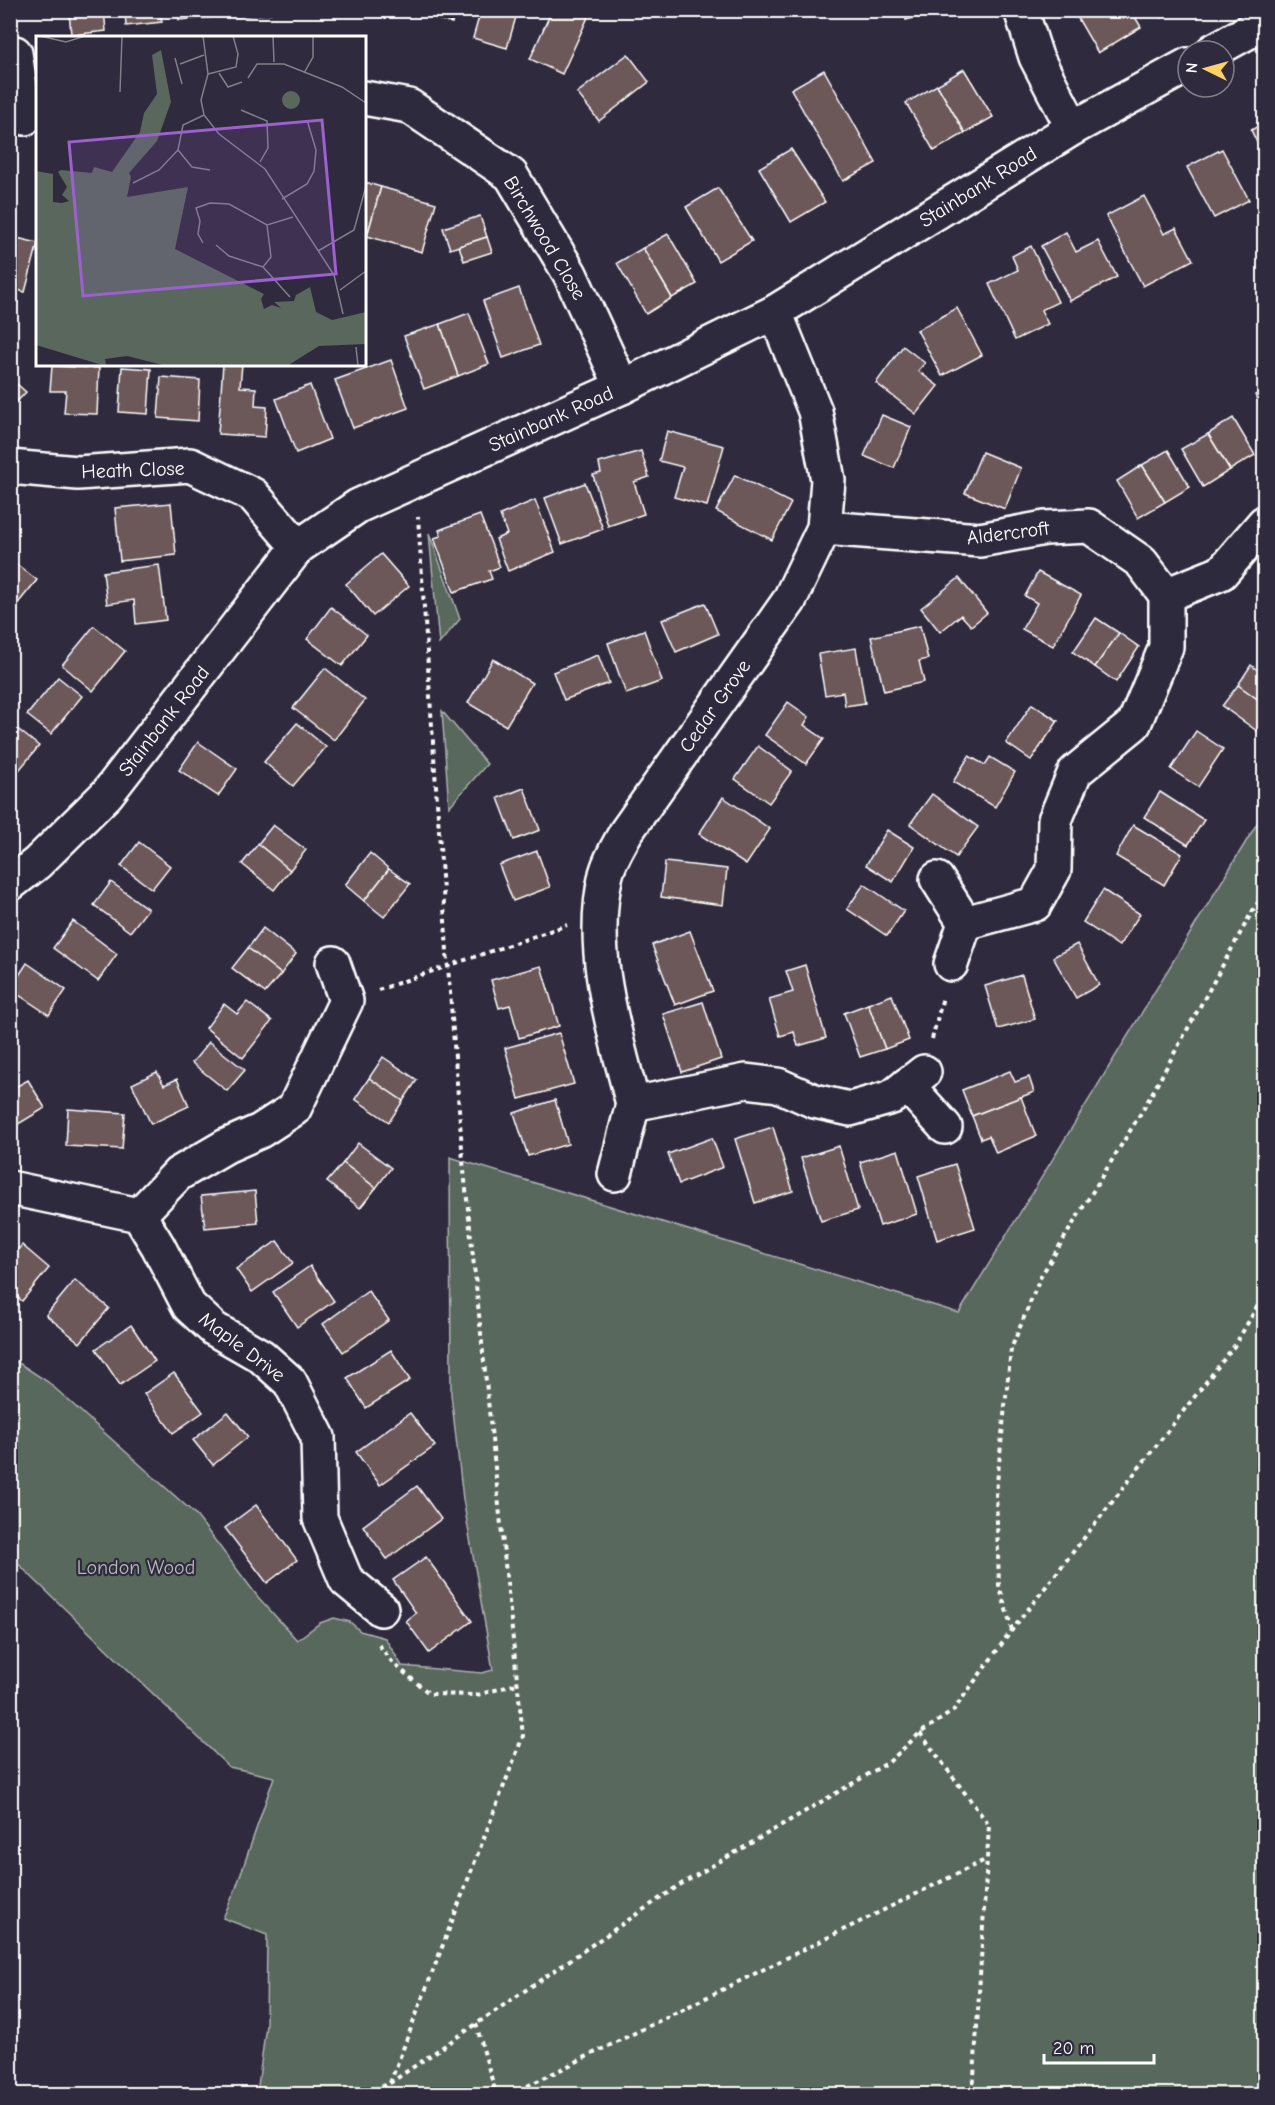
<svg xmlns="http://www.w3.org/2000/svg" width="1275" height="2105" viewBox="0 0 1275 2105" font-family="'Comic Neue',sans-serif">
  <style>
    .green { fill: #59675d; stroke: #acb3ae; stroke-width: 1.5 }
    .building { fill: #6c5859; stroke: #fff; stroke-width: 1.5 }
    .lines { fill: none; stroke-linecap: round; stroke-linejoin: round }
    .minor-casing { stroke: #fff; stroke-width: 38 }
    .path { stroke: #fff; stroke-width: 4; stroke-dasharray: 4.5 4.5; stroke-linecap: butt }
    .minor { stroke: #2f2a3d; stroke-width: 33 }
    .labels { text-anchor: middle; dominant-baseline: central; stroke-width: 4.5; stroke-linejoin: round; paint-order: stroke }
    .street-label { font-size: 20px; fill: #fff; stroke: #2f2a3d }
    .park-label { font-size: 20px; fill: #b4bbb6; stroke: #2f2a3d }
    .inset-road { fill: none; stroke: #827f8b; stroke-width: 1.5 }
    .view { fill: #9c61cf; fill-opacity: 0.15; stroke: #9c61cf; stroke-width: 3 }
    .inset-edge { fill: none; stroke: #fff; stroke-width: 3 }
  </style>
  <rect width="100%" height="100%" fill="#2f2a3d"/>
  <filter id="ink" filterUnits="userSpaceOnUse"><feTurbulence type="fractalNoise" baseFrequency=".0167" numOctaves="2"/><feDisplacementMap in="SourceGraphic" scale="12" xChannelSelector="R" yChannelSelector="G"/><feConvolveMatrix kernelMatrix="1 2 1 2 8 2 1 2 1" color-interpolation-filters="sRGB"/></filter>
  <g filter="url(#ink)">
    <!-- green -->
    <g class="green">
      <path d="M 429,533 L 460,619 L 439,644 Z"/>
      <path d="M 442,711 L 487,764 L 449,807 Z"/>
      <path d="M 1264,812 L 1264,2094 L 257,2094 L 266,2025 L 267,1935 L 223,1918 L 236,1888 L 274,1777 L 229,1767 L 11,1557 L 11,1358 L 48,1382 L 195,1514 L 258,1597 L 297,1640 L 320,1623 L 334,1618 L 350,1622 L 360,1631 L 385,1638 L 402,1666 L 482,1673 L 493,1670 L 463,1499 L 451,1394 L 450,1157 L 959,1313 Z"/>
    </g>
    <!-- building -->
    <g class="building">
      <path d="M 69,10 L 104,10 L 106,31 L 71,35 Z"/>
      <path d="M 125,10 L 160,10 L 162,22 L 126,26 Z"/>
      <path d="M 178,10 L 214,10 L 215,17 L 179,20 Z"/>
      <path d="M 235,10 L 270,10 L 271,13 L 235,17 Z"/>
      <path d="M 423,10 L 456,10 L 452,23 L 422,15 Z"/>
      <path d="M 481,10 L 518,10 L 507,48 L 473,38 Z"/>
      <path d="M 552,10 L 578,10 L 589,15 L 562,74 L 530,59 Z"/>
      <path d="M 904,10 L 942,10 L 906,20 Z"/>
      <path d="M 1073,10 L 1131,10 L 1141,27 L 1098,53 Z"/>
      <path d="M 1157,10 L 1175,10 L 1161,18 Z"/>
      <path d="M 628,54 L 649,82 L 599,121 L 577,93 Z"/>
      <path d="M 964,69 L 993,117 L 965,133 L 937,85 Z"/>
      <path d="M 824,70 L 876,163 L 843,181 L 791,89 Z"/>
      <path d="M 937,85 L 965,133 L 934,151 L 906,103 Z"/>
      <path d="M 1264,123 L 1264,157 L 1251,130 Z"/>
      <path d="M 791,149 L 825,202 L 791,222 L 759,168 Z"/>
      <path d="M 1222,149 L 1249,200 L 1214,218 L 1187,167 Z"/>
      <path d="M 364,182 L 381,187 L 367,236 L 364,235 Z"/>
      <path d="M 381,187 L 436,203 L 422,252 L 367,236 Z"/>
      <path d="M 718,188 L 752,241 L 718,261 L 686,207 Z"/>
      <path d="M 1144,196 L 1164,234 L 1176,228 L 1193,260 L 1143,286 L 1106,216 Z"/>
      <path d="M 480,216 L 487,237 L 450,249 L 443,228 Z"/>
      <path d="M 1066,232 L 1076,252 L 1098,241 L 1117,277 L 1070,301 L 1041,246 Z"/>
      <path d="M 668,234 L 697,284 L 672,298 L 643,248 Z"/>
      <path d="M 487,237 L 492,252 L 464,261 L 459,246 Z"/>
      <path d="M 17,238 L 38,243 L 25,292 L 10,288 L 10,246 L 15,247 Z"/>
      <path d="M 1031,246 L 1058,302 L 1041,310 L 1048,324 L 1015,340 L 989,284 L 1018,270 L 1012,256 Z"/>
      <path d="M 643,248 L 672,298 L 646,314 L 617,263 Z"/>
      <path d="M 519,288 L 539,345 L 503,358 L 483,301 Z"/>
      <path d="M 957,308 L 982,355 L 942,376 L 917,330 Z"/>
      <path d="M 469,313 L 489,364 L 458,376 L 440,324 Z"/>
      <path d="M 440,324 L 458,376 L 424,389 L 404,336 Z"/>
      <path d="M 903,346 L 925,363 L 918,371 L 938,386 L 916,414 L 876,383 Z"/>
      <path d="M 391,360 L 408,408 L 353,428 L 335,380 Z"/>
      <path d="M 223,364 L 242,364 L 240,387 L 256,388 L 255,406 L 267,407 L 265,437 L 218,434 Z"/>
      <path d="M 52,366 L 99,368 L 97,414 L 64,413 L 66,391 L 50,391 Z"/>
      <path d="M 122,367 L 151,369 L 148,414 L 119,412 Z"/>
      <path d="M 161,377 L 200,380 L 198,421 L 158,418 Z"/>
      <path d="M 10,378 L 26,392 L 10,409 Z"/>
      <path d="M 310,385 L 330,439 L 296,453 L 276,399 Z"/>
      <path d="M 1264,390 L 1264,414 L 1255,395 Z"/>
      <path d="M 882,415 L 911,427 L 894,468 L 864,456 Z"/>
      <path d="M 1233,418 L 1255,455 L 1230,470 L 1208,434 Z"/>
      <path d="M 667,431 L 724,446 L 707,506 L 674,497 L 683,467 L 659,461 Z"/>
      <path d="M 1208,434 L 1230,470 L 1203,487 L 1181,449 Z"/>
      <path d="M 1168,450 L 1190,487 L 1165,502 L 1142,465 Z"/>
      <path d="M 641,451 L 649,477 L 634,482 L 644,514 L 608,526 L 593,475 L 601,473 L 599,463 Z"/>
      <path d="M 982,452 L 1021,468 L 1005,509 L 965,493 Z"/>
      <path d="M 1142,465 L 1165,502 L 1138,518 L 1117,481 Z"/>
      <path d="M 735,475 L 791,503 L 772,540 L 716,511 Z"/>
      <path d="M 585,483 L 603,529 L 562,544 L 545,498 Z"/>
      <path d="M 535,500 L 555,552 L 508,571 L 496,539 L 507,534 L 500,515 Z"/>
      <path d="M 171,503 L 176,555 L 120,561 L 115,508 Z"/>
      <path d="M 480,515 L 500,567 L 489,571 L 492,579 L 454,592 L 434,538 L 441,536 L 439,530 Z"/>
      <path d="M 381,554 L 409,586 L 373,616 L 346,584 Z"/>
      <path d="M 15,563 L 37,580 L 10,613 L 10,569 Z"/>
      <path d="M 159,565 L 166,620 L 136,624 L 134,600 L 107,604 L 103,572 Z"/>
      <path d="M 1038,572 L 1081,595 L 1053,646 L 1022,629 L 1037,603 L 1025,596 Z"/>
      <path d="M 959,578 L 987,613 L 971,626 L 961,615 L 940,632 L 921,608 Z"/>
      <path d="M 705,603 L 718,634 L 676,652 L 662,620 Z"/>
      <path d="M 331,607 L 367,635 L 342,666 L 307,639 Z"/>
      <path d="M 1096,618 L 1119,633 L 1095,667 L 1073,652 Z"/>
      <path d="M 94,626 L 125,651 L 93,691 L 62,665 Z"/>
      <path d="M 920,626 L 928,659 L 919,661 L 924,682 L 884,691 L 871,637 Z"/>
      <path d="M 644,630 L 662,681 L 626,694 L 608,643 Z"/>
      <path d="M 1119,633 L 1139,647 L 1116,682 L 1095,667 Z"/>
      <path d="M 856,648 L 865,703 L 845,706 L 843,692 L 825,695 L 818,654 Z"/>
      <path d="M 598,655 L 609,683 L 564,700 L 553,672 Z"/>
      <path d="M 493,659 L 532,683 L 506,726 L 468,703 Z"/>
      <path d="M 1251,665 L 1264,675 L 1264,704 L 1238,685 Z"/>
      <path d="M 325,668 L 365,700 L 334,740 L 293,708 Z"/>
      <path d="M 58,677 L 82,696 L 51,734 L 27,715 Z"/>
      <path d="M 1238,685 L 1264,704 L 1264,720 L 1257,731 L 1222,706 Z"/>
      <path d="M 788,702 L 809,717 L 804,725 L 824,739 L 806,764 L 765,735 Z"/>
      <path d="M 1032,704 L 1058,721 L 1031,760 L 1006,743 Z"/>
      <path d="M 297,723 L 326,747 L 293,786 L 264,762 Z"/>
      <path d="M 15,727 L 39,746 L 10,781 L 10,732 Z"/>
      <path d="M 1196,731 L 1223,749 L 1198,787 L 1171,769 Z"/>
      <path d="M 198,742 L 237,769 L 218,796 L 179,770 Z"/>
      <path d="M 758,746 L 792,771 L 769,803 L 735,779 Z"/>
      <path d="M 969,756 L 985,765 L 990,757 L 1015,772 L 995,807 L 953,782 Z"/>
      <path d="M 524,788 L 540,830 L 514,840 L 498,798 Z"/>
      <path d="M 1160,792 L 1204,820 L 1188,845 L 1144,817 Z"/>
      <path d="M 932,794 L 978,827 L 956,857 L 910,824 Z"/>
      <path d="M 723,797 L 770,829 L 746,865 L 699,834 Z"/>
      <path d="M 10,799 L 18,806 L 10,815 Z"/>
      <path d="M 273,825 L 306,850 L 290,870 L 258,844 Z"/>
      <path d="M 1133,825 L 1182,854 L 1164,885 L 1116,856 Z"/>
      <path d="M 887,830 L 914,847 L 893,882 L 866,865 Z"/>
      <path d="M 139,842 L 170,866 L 152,889 L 121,866 Z"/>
      <path d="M 258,844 L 290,870 L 274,890 L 242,864 Z"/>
      <path d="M 537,851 L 550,887 L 513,901 L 499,865 Z"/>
      <path d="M 370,853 L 389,869 L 364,901 L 345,885 Z"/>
      <path d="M 665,862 L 727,869 L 723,905 L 661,897 Z"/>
      <path d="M 389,869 L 410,884 L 384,917 L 364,901 Z"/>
      <path d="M 111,882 L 148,909 L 130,932 L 94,905 Z"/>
      <path d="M 864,884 L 904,911 L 887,936 L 847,909 Z"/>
      <path d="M 1103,890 L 1140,914 L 1119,946 L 1083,922 Z"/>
      <path d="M 73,921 L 117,954 L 98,981 L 53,948 Z"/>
      <path d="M 263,928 L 296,954 L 281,974 L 248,948 Z"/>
      <path d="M 690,931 L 713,991 L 675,1005 L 652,945 Z"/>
      <path d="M 1077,944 L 1099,985 L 1076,998 L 1053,957 Z"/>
      <path d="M 248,948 L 281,974 L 265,993 L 232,968 Z"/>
      <path d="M 27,963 L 66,990 L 49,1015 L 10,989 Z"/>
      <path d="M 805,965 L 826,1038 L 798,1046 L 794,1032 L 780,1036 L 769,999 L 793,992 L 786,971 Z"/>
      <path d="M 541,966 L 559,1026 L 519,1038 L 510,1005 L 499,1008 L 491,980 Z"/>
      <path d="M 1022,975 L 1035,1019 L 998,1029 L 985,986 Z"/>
      <path d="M 892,995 L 909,1040 L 885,1049 L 868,1004 Z"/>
      <path d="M 247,1002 L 272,1021 L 243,1058 L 206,1028 L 224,1004 L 237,1014 Z"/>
      <path d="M 703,1002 L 721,1059 L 682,1072 L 663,1014 Z"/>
      <path d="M 868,1004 L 885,1049 L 860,1057 L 844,1013 Z"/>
      <path d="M 559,1033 L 574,1084 L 519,1099 L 505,1048 Z"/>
      <path d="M 209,1042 L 245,1070 L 227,1091 L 192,1063 Z"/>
      <path d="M 383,1057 L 417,1080 L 403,1101 L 369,1078 Z"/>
      <path d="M 1010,1071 L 1015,1082 L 1029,1077 L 1034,1092 L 972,1116 L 962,1090 Z"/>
      <path d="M 157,1072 L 164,1085 L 177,1079 L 189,1106 L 151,1124 L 132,1084 Z"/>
      <path d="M 369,1078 L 403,1101 L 389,1122 L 355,1099 Z"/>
      <path d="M 28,1080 L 45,1108 L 10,1129 L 10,1090 Z"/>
      <path d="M 1021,1097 L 1036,1136 L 996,1153 L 989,1136 L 981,1139 L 972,1116 Z"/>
      <path d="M 555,1100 L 568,1144 L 528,1156 L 514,1113 Z"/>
      <path d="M 68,1109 L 125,1113 L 122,1149 L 66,1146 Z"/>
      <path d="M 773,1127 L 793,1191 L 755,1203 L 735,1139 Z"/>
      <path d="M 712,1138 L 723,1167 L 679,1184 L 668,1154 Z"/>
      <path d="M 358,1143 L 391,1168 L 376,1188 L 343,1163 Z"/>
      <path d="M 839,1146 L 858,1210 L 821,1221 L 801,1158 Z"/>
      <path d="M 898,1150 L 917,1214 L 880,1226 L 860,1162 Z"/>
      <path d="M 343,1163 L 376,1188 L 360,1208 L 327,1182 Z"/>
      <path d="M 955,1164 L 975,1228 L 937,1240 L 918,1176 Z"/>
      <path d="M 255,1191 L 258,1223 L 205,1228 L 201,1196 Z"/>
      <path d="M 277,1241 L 293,1263 L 252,1292 L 236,1269 Z"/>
      <path d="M 22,1245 L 49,1268 L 22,1301 L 10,1291 L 10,1258 Z"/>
      <path d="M 310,1266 L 334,1301 L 297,1327 L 273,1292 Z"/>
      <path d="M 75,1280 L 109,1308 L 80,1343 L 46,1315 Z"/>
      <path d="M 368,1291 L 389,1320 L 343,1352 L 323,1324 Z"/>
      <path d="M 131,1325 L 155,1361 L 120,1385 L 96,1349 Z"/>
      <path d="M 391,1350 L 410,1380 L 366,1408 L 347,1378 Z"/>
      <path d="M 174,1373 L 203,1412 L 173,1433 L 144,1394 Z"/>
      <path d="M 228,1412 L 248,1437 L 213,1465 L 193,1440 Z"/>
      <path d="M 410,1413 L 435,1446 L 380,1485 L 356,1452 Z"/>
      <path d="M 417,1486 L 441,1519 L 387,1559 L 363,1526 Z"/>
      <path d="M 256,1505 L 297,1560 L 267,1583 L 225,1528 Z"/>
      <path d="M 426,1557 L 472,1621 L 429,1653 L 406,1621 L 416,1613 L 393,1580 Z"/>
    </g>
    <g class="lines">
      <defs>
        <g id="minor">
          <path d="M 1021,10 L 1036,57 L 1073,128"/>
          <path d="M 1213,51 L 1264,23"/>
          <path d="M 15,53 L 25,118"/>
          <path d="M 364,98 L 409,106 L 511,175 L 570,274 L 622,387"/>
          <path d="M 775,312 L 815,411 L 828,480 L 824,528 L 789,601 L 626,832 C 619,845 610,859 606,874 C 588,951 614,1029 633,1104 L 746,1081 L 778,1085 L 814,1101 L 850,1109 L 892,1097 L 924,1072"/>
          <path d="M 10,467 L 78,473 L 190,465 L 253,495 L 298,547"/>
          <path d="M 824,528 L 980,540 L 1045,528 L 1089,526 L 1141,562 L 1166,595 L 1166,647 L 1134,724 L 1075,772 L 1055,820 L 1054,870 L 1035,904 L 965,923 L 951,964"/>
          <path d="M 1166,595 L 1221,573 L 1264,523"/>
          <path d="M 937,879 L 965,923"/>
          <path d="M 10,884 L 37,863 L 107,794 L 298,547 L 358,506 L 622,387 L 775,312 L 1073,128 L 1188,65"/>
          <path d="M 907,1085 L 945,1127"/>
          <path d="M 615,1174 L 633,1104"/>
          <path d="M 10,1188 L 139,1215 L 158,1246 L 189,1306 L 214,1329 L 261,1356 L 290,1382 L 318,1437 L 320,1518 L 346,1580 L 381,1609"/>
          <path d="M 139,1215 L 178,1174 L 226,1146 L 260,1131 L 294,1109 L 346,1001 L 333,963"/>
        </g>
      </defs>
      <!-- minor casing -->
      <use href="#minor" class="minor-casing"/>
      <!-- path -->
      <g class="path">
        <path d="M 378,990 L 567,925"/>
        <path d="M 932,1039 L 943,997"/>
        <path d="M 1012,1630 L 999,1585 L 996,1492 L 1011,1349 L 1041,1276 L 1144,1108 L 1252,912 L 1264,893"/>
        <path d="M 379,1645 L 393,1663 L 430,1694 L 477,1695 L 517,1684"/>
        <path d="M 920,1733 L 989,1825 L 973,2094"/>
        <path d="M 476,2024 L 496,2094"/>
        <path d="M 390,2083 L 523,1736 L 463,1161 L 448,966 L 418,517"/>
        <path d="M 365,2094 L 390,2083 L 678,1886 L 889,1762 L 920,1733 L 953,1711 L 1012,1630 L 1235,1345 L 1264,1295"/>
        <path d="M 511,2094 L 987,1859"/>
      </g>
      <!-- minor -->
      <use href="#minor" class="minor"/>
    </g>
  </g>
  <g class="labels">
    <!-- street labels -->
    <g class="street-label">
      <text transform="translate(978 187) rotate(-32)">Stainbank Road</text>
      <text transform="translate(545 238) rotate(59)">Birchwood Close</text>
      <text transform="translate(551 419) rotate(-24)">Stainbank Road</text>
      <text transform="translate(133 470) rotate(-2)">Heath Close</text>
      <text transform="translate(1008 533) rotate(-7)">Aldercroft</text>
      <text transform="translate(715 706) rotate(-55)">Cedar Grove</text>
      <text transform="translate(164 721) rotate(-52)">Stainbank Road</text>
      <text transform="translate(242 1347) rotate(37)">Maple Drive</text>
    </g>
    <!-- park labels -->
    <g class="park-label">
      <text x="136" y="1567">London Wood</text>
    </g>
  </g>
  <!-- overview -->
  <g transform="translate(36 36)">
    <rect width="330" height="330" fill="#2f2a3d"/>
    <path d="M 125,14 L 135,66 L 121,105 L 93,137 L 95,141 L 91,161 L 152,151 L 139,213 L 228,258 L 225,263 L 228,273 L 236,269 L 245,272 L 238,266 L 258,265 L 260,259 L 274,251 L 280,276 L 296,284 L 330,276 L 330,308 L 283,310 L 251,330 L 131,330 L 91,320 L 69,323 L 70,329 L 66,329 L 0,309 L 0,135 L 17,138 L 17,166 L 26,167 L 33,165 L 26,159 L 31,151 L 22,136 L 25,134 L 56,137 L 58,131 L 76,136 L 104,96 L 108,77 L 121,58 L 116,19 ZM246 64a9 9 0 1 1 18 0a9 9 0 1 1-18 0Z" fill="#59675d"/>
    <path class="inset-road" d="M 4,0 L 30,6 L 49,0M 167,0 L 172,38 L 165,64 L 168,79 L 183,98 L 229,133 L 298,239 L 307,278M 237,0 L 238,26M 139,22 L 146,48M 144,28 L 168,19M 183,37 L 192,51 L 206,46M 268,37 L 277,21 L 277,0M 172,38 L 200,31 L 202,18 L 197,0M 212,42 L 221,28 L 248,28 L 306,51 L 330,67M 84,56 L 86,0M 205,74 L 231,85 L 232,112 L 224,126M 142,114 L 156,131 L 174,134M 97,147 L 123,134 L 142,114 L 147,89 L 168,79M 246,163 L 271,148 L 278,135 L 280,114 L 271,84M 167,207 L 162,198 L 164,185 L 160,172 L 174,167 L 193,168 L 231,189 L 257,181M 180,209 L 193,220 L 227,231 L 235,221 L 231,189M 282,215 L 318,194 L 330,150M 227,231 L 254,261M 304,254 L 330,235M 320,311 L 322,330"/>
    <path class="view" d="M 286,84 L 300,238 L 47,260 L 33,106 Z"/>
    <rect width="330" height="330" class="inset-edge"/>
  </g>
  <!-- margin -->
  <rect width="1275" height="2105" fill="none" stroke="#2f2a3d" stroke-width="36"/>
  <rect x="18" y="18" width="1239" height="2069" fill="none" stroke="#fff" stroke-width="2" filter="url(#ink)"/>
  <!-- north arrow -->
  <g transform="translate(1206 69) rotate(275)"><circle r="28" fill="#2f2a3d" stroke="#827f8b" stroke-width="1.5"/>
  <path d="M0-4.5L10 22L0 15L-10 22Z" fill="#ffd166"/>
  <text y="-9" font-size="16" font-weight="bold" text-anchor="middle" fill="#ffffff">N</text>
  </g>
  <!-- scale -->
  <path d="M1044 2054v9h110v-9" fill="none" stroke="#ffffff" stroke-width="3"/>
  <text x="1053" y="2054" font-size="18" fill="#ffffff" stroke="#2f2a3d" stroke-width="4.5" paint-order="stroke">20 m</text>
</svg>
